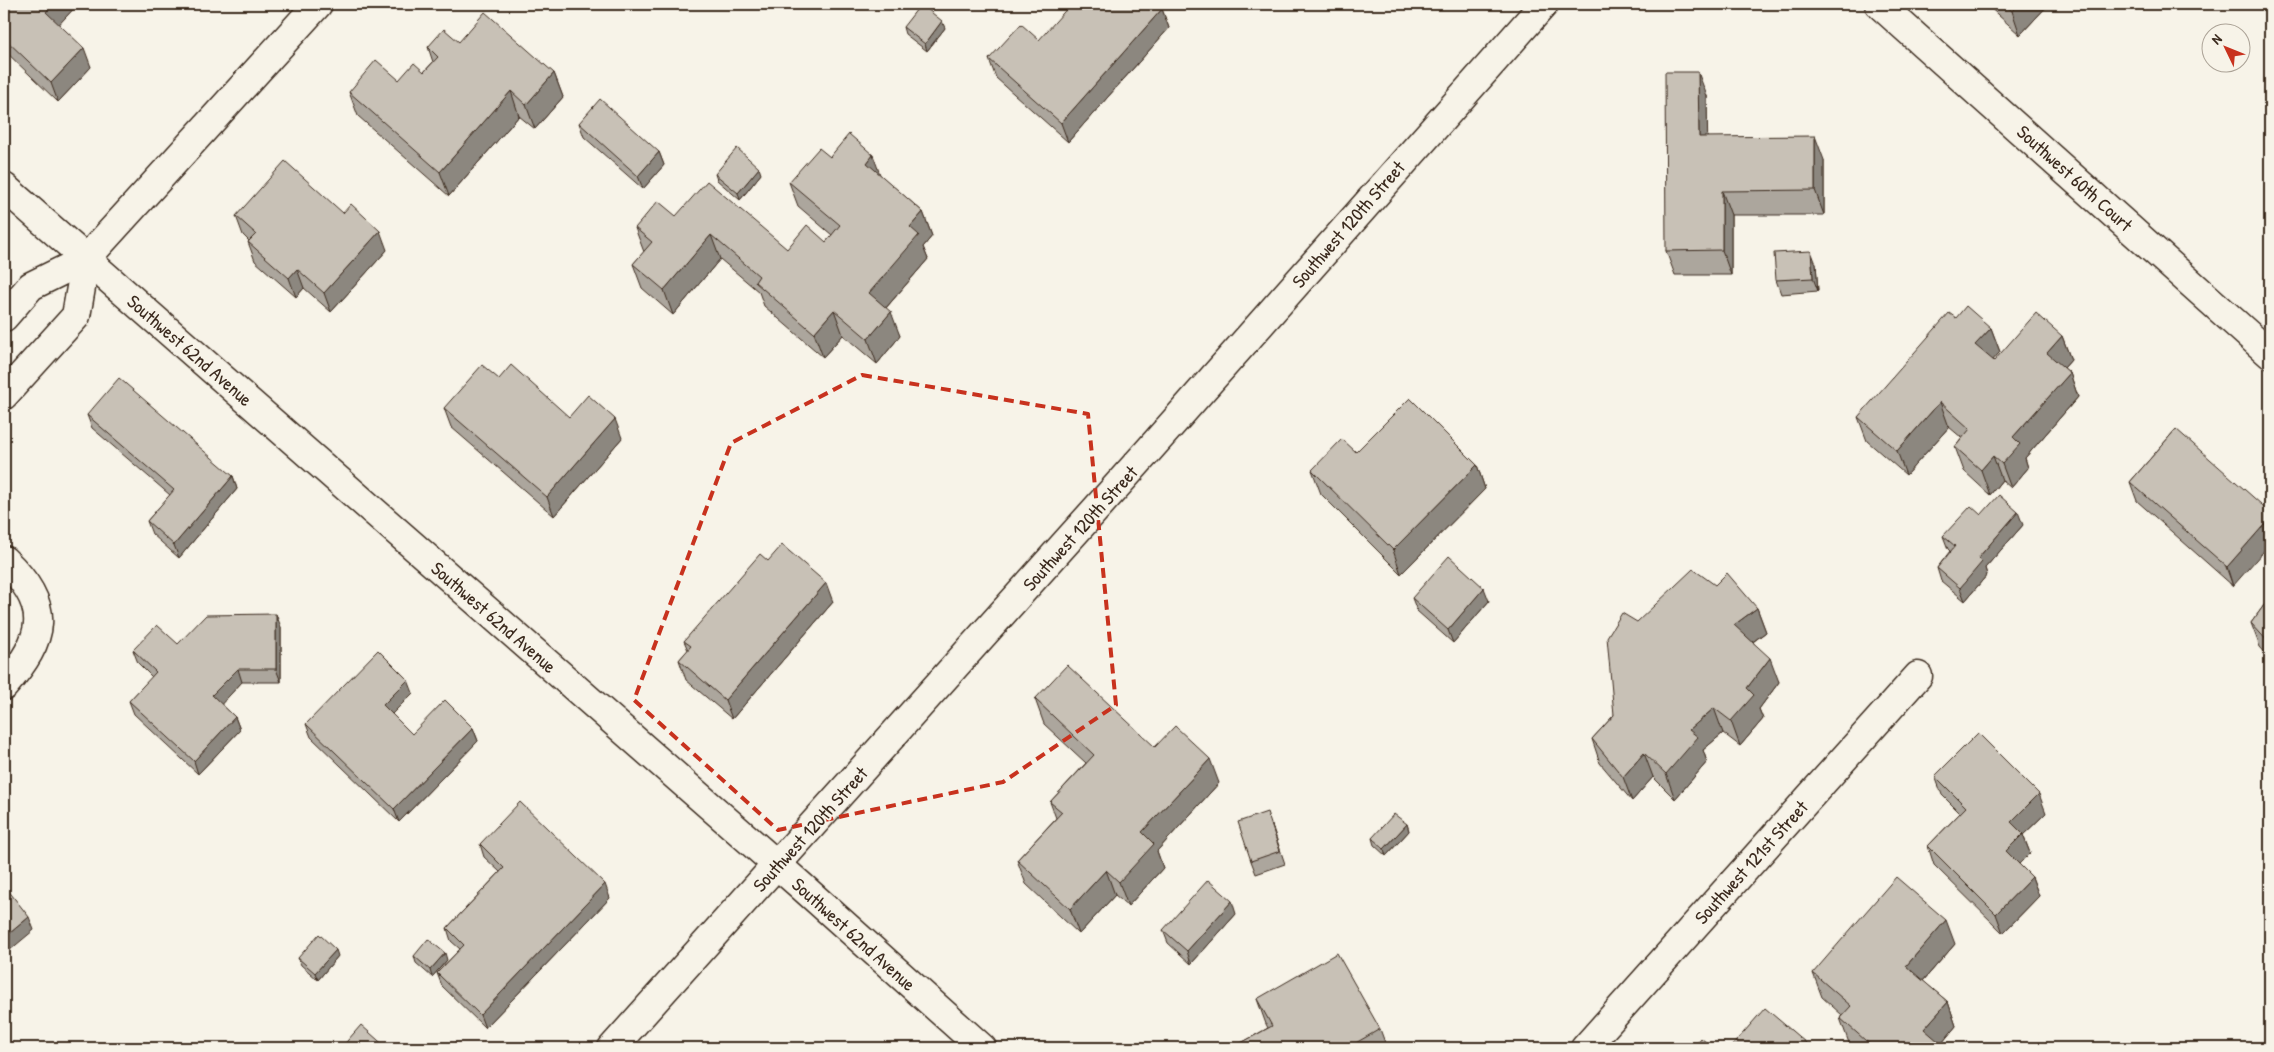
<svg xmlns="http://www.w3.org/2000/svg" width="2274" height="1052" viewBox="0 0 2274 1052" font-family="'Patrick Hand',sans-serif">
  <style>
    .lines { fill: none; stroke-linecap: round; stroke-linejoin: round }
    .street-casing { stroke: #3b2a1e; stroke-width: 31 }
    .secondary-casing { stroke: #3b2a1e; stroke-width: 31 }
    .street { stroke: #f7f3e8; stroke-width: 28 }
    .secondary { stroke: #f7f3e8; stroke-width: 28 }
    .wall { fill: #aca69d; stroke: #3b2a1e }
    .shaded-wall { fill: #8c877f; stroke: #3b2a1e }
    .building { fill: #c8c1b6; stroke: #3b2a1e }
    .marked { fill: none; stroke: #c8321e; stroke-width: 4; stroke-dasharray: 10 6; stroke-linejoin: round }
    .labels { text-anchor: middle; dominant-baseline: central; stroke-width: 4; stroke-linejoin: round; paint-order: stroke }
    .street-label { font-size: 19px; fill: #3b2a1e; stroke: #f7f3e8 }
  </style>
  <rect width="100%" height="100%" fill="#f7f3e8"/>
  <filter id="ink" filterUnits="userSpaceOnUse"><feTurbulence type="fractalNoise" baseFrequency=".02" numOctaves="2"/><feDisplacementMap in="SourceGraphic" scale="10" xChannelSelector="R" yChannelSelector="G"/><feConvolveMatrix kernelMatrix="1 2 1 2 8 2 1 2 1" color-interpolation-filters="sRGB"/></filter>
  <g filter="url(#ink)">
    <g class="lines">
      <defs>
        <g id="street">
          <path d="M 1879,4 L 2270,354"/>
          <path d="M 4,317 L 31,286 L 86,259 L 318,4"/>
          <path d="M 4,395 L 76,316 L 86,259"/>
          <path d="M 4,560 C 53,606 46,638 4,686"/>
          <path d="M 1585,1048 L 1918,676"/>
        </g>
        <g id="secondary">
          <path d="M 4,187 L 799,884 L 982,1048"/>
          <path d="M 612,1048 L 1149,450 L 1544,4"/>
        </g>
      </defs>
      <!-- street casing -->
      <use href="#street" class="street-casing"/>
      <!-- secondary casing -->
      <use href="#secondary" class="secondary-casing"/>
      <!-- street -->
      <use href="#street" class="street"/>
      <!-- secondary -->
      <use href="#secondary" class="secondary"/>
    </g>
    <!-- wall -->
    <g class="wall">
      <path d="M 4,4 L 78,4 L 59,24 L 91,67 L 58,102 L 4,50 Z"/>
      <path d="M 1986,4 L 2049,4 L 2020,35 Z"/>
      <path d="M 1162,9 L 1169,28 L 1068,142 L 996,78 L 989,59 L 1039,40 Z"/>
      <path d="M 903,27 L 945,28 L 927,51 L 905,34 Z"/>
      <path d="M 459,42 L 554,73 L 563,97 L 535,129 L 519,116 L 449,196 L 358,116 L 349,92 L 399,80 L 424,72 L 433,62 L 428,47 Z"/>
      <path d="M 1707,96 L 1707,137 L 1824,160 L 1824,215 L 1731,215 L 1731,275 L 1675,275 L 1666,251 Z"/>
      <path d="M 579,123 L 659,152 L 664,165 L 643,189 L 584,137 Z"/>
      <path d="M 830,157 L 880,175 L 923,212 L 932,236 L 923,247 L 928,259 L 886,308 L 900,336 L 877,364 L 843,335 L 823,357 L 764,306 L 759,292 L 720,259 L 673,315 L 642,288 L 633,264 L 644,252 L 635,228 L 676,216 L 787,249 L 826,242 L 832,235 L 798,206 L 789,182 Z"/>
      <path d="M 715,174 L 761,174 L 740,200 L 717,180 Z"/>
      <path d="M 343,213 L 387,250 L 331,312 L 304,288 L 296,297 L 255,261 L 248,242 L 249,241 L 243,235 L 236,216 Z"/>
      <path d="M 1816,264 L 1818,291 L 1781,294 L 1776,280 Z"/>
      <path d="M 1956,318 L 1991,328 L 2000,352 L 1992,360 L 1994,361 L 2062,336 L 2071,360 L 2064,368 L 2070,373 L 2078,397 L 2025,458 L 2028,468 L 2011,488 L 2002,480 L 1990,495 L 1964,471 L 1955,447 L 1962,438 L 1949,427 L 1906,475 L 1867,441 L 1858,417 Z"/>
      <path d="M 499,379 L 569,417 L 622,438 L 554,516 L 451,427 L 444,408 Z"/>
      <path d="M 87,415 L 233,476 L 237,489 L 179,558 L 152,534 L 147,521 L 170,495 L 92,428 Z"/>
      <path d="M 2176,429 L 2233,586 L 2137,501 L 2130,482 Z"/>
      <path d="M 1356,452 L 1477,465 L 1485,489 L 1401,574 L 1321,494 L 1312,470 Z"/>
      <path d="M 1981,515 L 2023,525 L 1985,568 L 1987,575 L 1965,601 L 1941,581 L 1937,568 L 1950,551 L 1948,549 L 1943,536 Z"/>
      <path d="M 768,561 L 833,602 L 732,719 L 686,680 L 679,660 L 688,650 L 684,641 Z"/>
      <path d="M 1715,585 L 1757,608 L 1766,632 L 1753,642 L 1779,682 L 1759,709 L 1763,719 L 1740,746 L 1723,733 L 1703,750 L 1707,762 L 1675,799 L 1653,777 L 1632,801 L 1600,763 L 1592,739 L 1614,715 L 1637,622 Z"/>
      <path d="M 2270,597 L 2270,658 L 2260,647 L 2251,623 Z"/>
      <path d="M 1412,598 L 1489,601 L 1453,643 L 1417,611 Z"/>
      <path d="M 281,627 L 281,682 L 242,682 L 221,704 L 235,717 L 240,730 L 198,774 L 134,714 L 129,701 L 152,677 L 138,663 L 133,650 L 178,644 Z"/>
      <path d="M 413,693 L 392,714 L 412,734 L 473,728 L 478,741 L 399,822 L 311,737 L 306,724 Z"/>
      <path d="M 1035,699 L 1155,747 L 1219,783 L 1157,851 L 1163,868 L 1128,906 L 1115,895 L 1079,934 L 1026,884 L 1017,860 L 1056,818 L 1050,802 L 1086,763 L 1044,724 Z"/>
      <path d="M 1935,776 L 2046,813 L 2023,835 L 2030,853 L 2019,864 L 2032,877 L 2039,896 L 2003,933 L 1934,865 L 1928,846 L 1960,813 L 1942,795 Z"/>
      <path d="M 1407,824 L 1409,831 L 1386,856 L 1374,845 L 1372,838 Z"/>
      <path d="M 1272,825 L 1285,864 L 1256,874 L 1251,861 Z"/>
      <path d="M 480,844 L 610,898 L 485,1028 L 442,986 L 437,973 L 460,949 L 451,941 L 447,928 L 500,872 L 484,857 Z"/>
      <path d="M 1236,914 L 1191,964 L 1168,943 L 1163,930 Z"/>
      <path d="M 1955,944 L 1923,981 L 1948,1002 L 1956,1026 L 1941,1044 L 1946,1048 L 1855,1048 L 1849,1043 L 1840,1018 L 1842,1015 L 1822,997 L 1813,973 Z"/>
      <path d="M 338,956 L 318,980 L 301,965 L 298,958 Z"/>
      <path d="M 414,956 L 447,960 L 432,977 L 416,963 Z"/>
      <path d="M 1257,999 L 1380,1029 L 1387,1048 L 1232,1048 L 1268,1028 L 1266,1024 Z"/>
    </g>
    <!-- shaded-wall -->
    <g class="shaded-wall">
      <path d="M 53,4 L 78,4 L 53,31 L 46,12 Z"/>
      <path d="M 2018,4 L 2049,4 L 2020,35 L 2012,11 Z"/>
      <path d="M 1162,9 L 1169,28 L 1068,142 L 1061,123 Z"/>
      <path d="M 942,21 L 945,28 L 927,51 L 925,44 Z"/>
      <path d="M 84,48 L 91,67 L 58,102 L 51,83 Z"/>
      <path d="M 1698,72 L 1707,96 L 1708,161 L 1699,137 Z"/>
      <path d="M 554,73 L 563,97 L 535,129 L 526,105 Z"/>
      <path d="M 511,91 L 519,116 L 449,196 L 440,172 Z"/>
      <path d="M 1815,136 L 1824,160 L 1824,215 L 1815,190 Z"/>
      <path d="M 659,152 L 664,165 L 643,189 L 638,176 Z"/>
      <path d="M 873,155 L 882,180 L 867,163 Z"/>
      <path d="M 759,168 L 761,174 L 740,200 L 738,193 Z"/>
      <path d="M 1722,191 L 1731,215 L 1731,275 L 1722,250 Z"/>
      <path d="M 923,212 L 932,236 L 923,247 L 928,259 L 878,317 L 869,293 L 910,227 Z"/>
      <path d="M 380,231 L 387,250 L 331,312 L 324,293 Z"/>
      <path d="M 711,235 L 720,259 L 673,315 L 664,290 Z"/>
      <path d="M 1811,251 L 1816,264 L 1818,291 L 1813,278 Z"/>
      <path d="M 297,269 L 304,288 L 296,297 L 289,278 Z"/>
      <path d="M 834,310 L 843,335 L 823,357 L 814,333 Z"/>
      <path d="M 891,312 L 900,336 L 877,364 L 868,339 Z"/>
      <path d="M 1991,328 L 2000,352 L 1984,370 L 1975,345 Z"/>
      <path d="M 2062,336 L 2071,360 L 2056,377 L 2047,353 Z"/>
      <path d="M 2070,373 L 2078,397 L 2025,458 L 2028,468 L 2011,488 L 2002,464 L 2013,437 Z"/>
      <path d="M 1940,402 L 1949,427 L 1906,475 L 1897,451 Z"/>
      <path d="M 615,419 L 622,438 L 554,516 L 547,497 Z"/>
      <path d="M 1993,456 L 2002,480 L 1990,495 L 1981,470 Z"/>
      <path d="M 1477,465 L 1485,489 L 1401,574 L 1393,550 Z"/>
      <path d="M 233,476 L 237,489 L 179,558 L 174,545 Z"/>
      <path d="M 2018,512 L 2023,525 L 1985,568 L 1987,575 L 1965,601 L 1960,588 L 1978,558 Z"/>
      <path d="M 2270,518 L 2270,544 L 2233,586 L 2227,567 Z"/>
      <path d="M 826,583 L 833,602 L 732,719 L 725,700 Z"/>
      <path d="M 1484,588 L 1489,601 L 1453,643 L 1448,630 Z"/>
      <path d="M 1757,608 L 1766,632 L 1743,649 L 1734,625 Z"/>
      <path d="M 276,614 L 281,627 L 281,682 L 276,669 Z"/>
      <path d="M 1770,658 L 1779,682 L 1759,709 L 1763,719 L 1740,746 L 1731,721 L 1747,688 Z"/>
      <path d="M 238,669 L 242,682 L 217,709 L 212,695 Z"/>
      <path d="M 408,680 L 413,693 L 388,718 L 383,705 Z"/>
      <path d="M 1714,708 L 1723,733 L 1703,750 L 1707,762 L 1675,799 L 1666,774 L 1689,730 Z"/>
      <path d="M 235,717 L 240,730 L 198,774 L 194,761 Z"/>
      <path d="M 473,728 L 478,741 L 399,822 L 394,809 Z"/>
      <path d="M 1644,753 L 1653,777 L 1632,801 L 1623,777 Z"/>
      <path d="M 1210,759 L 1219,783 L 1157,851 L 1163,868 L 1128,906 L 1119,882 L 1142,832 Z"/>
      <path d="M 2039,794 L 2046,813 L 2023,835 L 2030,853 L 2013,870 L 2006,851 L 2011,822 Z"/>
      <path d="M 1407,824 L 1409,831 L 1386,856 L 1384,849 Z"/>
      <path d="M 1106,870 L 1115,895 L 1079,934 L 1070,909 Z"/>
      <path d="M 2032,877 L 2039,896 L 2003,933 L 1996,914 Z"/>
      <path d="M 605,884 L 610,898 L 485,1028 L 480,1015 Z"/>
      <path d="M 1232,901 L 1236,914 L 1191,964 L 1187,951 Z"/>
      <path d="M 29,917 L 34,930 L 4,955 L 4,938 Z"/>
      <path d="M 1946,920 L 1955,944 L 1915,990 L 1906,966 Z"/>
      <path d="M 336,950 L 338,956 L 318,980 L 315,973 Z"/>
      <path d="M 445,953 L 447,960 L 432,977 L 430,970 Z"/>
      <path d="M 1948,1002 L 1956,1026 L 1938,1048 L 1924,1029 Z"/>
    </g>
    <!-- building -->
    <g class="building">
      <path d="M 4,4 L 53,4 L 46,12 L 84,48 L 51,83 L 4,38 Z"/>
      <path d="M 921,4 L 942,21 L 925,44 L 903,27 Z"/>
      <path d="M 1071,4 L 1156,4 L 1162,9 L 1061,123 L 989,59 L 1021,24 L 1039,40 Z"/>
      <path d="M 2004,4 L 2018,4 L 2012,11 Z"/>
      <path d="M 485,12 L 554,73 L 526,105 L 511,91 L 440,172 L 349,92 L 376,60 L 399,80 L 414,63 L 424,72 L 438,57 L 428,47 L 444,29 L 459,42 Z"/>
      <path d="M 1665,72 L 1698,72 L 1699,137 L 1815,136 L 1815,190 L 1722,191 L 1722,250 L 1666,251 Z"/>
      <path d="M 600,99 L 659,152 L 638,176 L 579,123 Z"/>
      <path d="M 849,134 L 873,155 L 867,163 L 923,212 L 910,227 L 919,235 L 869,293 L 891,312 L 868,339 L 834,310 L 814,333 L 755,282 L 759,276 L 711,235 L 664,290 L 633,264 L 652,242 L 635,228 L 658,201 L 676,216 L 707,181 L 787,249 L 807,225 L 826,242 L 840,225 L 789,182 L 819,148 L 830,157 Z"/>
      <path d="M 737,148 L 759,168 L 738,193 L 715,174 Z"/>
      <path d="M 285,161 L 343,213 L 351,204 L 380,231 L 324,293 L 297,269 L 289,278 L 248,242 L 256,234 L 236,216 Z"/>
      <path d="M 1811,251 L 1813,278 L 1776,280 L 1774,253 Z"/>
      <path d="M 1966,306 L 1991,328 L 1975,345 L 1994,361 L 2036,313 L 2062,336 L 2047,353 L 2070,373 L 2013,437 L 2020,444 L 2002,464 L 1993,456 L 1981,470 L 1955,447 L 1970,429 L 1940,402 L 1897,451 L 1858,417 L 1949,313 L 1956,318 Z"/>
      <path d="M 482,365 L 499,379 L 511,365 L 569,417 L 588,395 L 615,419 L 547,497 L 444,408 Z"/>
      <path d="M 119,378 L 233,476 L 174,545 L 147,521 L 174,490 L 87,415 Z"/>
      <path d="M 1410,398 L 1477,465 L 1393,550 L 1312,470 L 1342,439 L 1356,452 Z"/>
      <path d="M 2176,429 L 2270,512 L 2270,518 L 2227,567 L 2130,482 Z"/>
      <path d="M 1999,495 L 2018,512 L 1978,558 L 1982,562 L 1960,588 L 1937,568 L 1955,546 L 1943,536 L 1971,506 L 1981,515 Z"/>
      <path d="M 782,545 L 826,583 L 725,700 L 679,660 L 691,646 L 684,641 L 760,554 L 768,561 Z"/>
      <path d="M 1449,556 L 1484,588 L 1448,630 L 1412,598 Z"/>
      <path d="M 1693,569 L 1715,585 L 1727,573 L 1757,608 L 1734,625 L 1770,658 L 1747,688 L 1754,695 L 1731,721 L 1714,708 L 1689,730 L 1698,737 L 1666,774 L 1644,753 L 1623,777 L 1592,739 L 1614,715 L 1607,637 L 1622,613 L 1637,622 Z"/>
      <path d="M 2270,597 L 2270,644 L 2251,623 Z"/>
      <path d="M 276,614 L 276,669 L 238,669 L 212,695 L 235,717 L 194,761 L 129,701 L 156,672 L 133,650 L 157,625 L 178,644 L 206,615 Z"/>
      <path d="M 378,650 L 408,680 L 383,705 L 412,734 L 445,700 L 473,728 L 394,809 L 306,724 Z"/>
      <path d="M 1067,665 L 1155,747 L 1175,726 L 1210,759 L 1142,832 L 1154,844 L 1119,882 L 1106,870 L 1070,909 L 1017,860 L 1062,812 L 1050,802 L 1094,755 L 1035,699 Z"/>
      <path d="M 1978,733 L 2039,794 L 2011,822 L 2023,834 L 2006,851 L 2032,877 L 1996,914 L 1928,846 L 1966,807 L 1935,776 Z"/>
      <path d="M 520,802 L 605,884 L 480,1015 L 437,973 L 464,945 L 447,928 L 504,868 L 480,844 Z"/>
      <path d="M 1267,812 L 1280,851 L 1251,861 L 1238,822 Z"/>
      <path d="M 1394,814 L 1407,824 L 1384,849 L 1372,838 Z"/>
      <path d="M 1896,877 L 1946,920 L 1906,966 L 1948,1002 L 1924,1029 L 1946,1048 L 1874,1048 L 1840,1018 L 1851,1006 L 1813,973 Z"/>
      <path d="M 1208,880 L 1232,901 L 1187,951 L 1163,930 Z"/>
      <path d="M 4,885 L 29,917 L 4,938 Z"/>
      <path d="M 319,934 L 336,950 L 315,973 L 298,958 Z"/>
      <path d="M 428,939 L 445,953 L 430,970 L 414,956 Z"/>
      <path d="M 1337,953 L 1380,1029 L 1347,1048 L 1232,1048 L 1272,1026 L 1257,999 Z"/>
      <path d="M 1765,1008 L 1812,1048 L 1730,1048 Z"/>
      <path d="M 361,1025 L 387,1048 L 341,1048 Z"/>
      <path d="M 1701,1038 L 1713,1048 L 1693,1048 Z"/>
    </g>
  </g>
  <!-- marked area -->
  <path class="marked" d="M 862,375 L 1088,414 L 1116,705 L 1003,782 L 778,830 L 634,700 L 731,443 Z"/>
  <g class="labels">
    <!-- street labels -->
    <g class="street-label">
      <text transform="translate(2075 178) rotate(42)">Southwest 60th Court</text>
      <text transform="translate(1348 224) rotate(-49)">Southwest 120th Street</text>
      <text transform="translate(190 350) rotate(41)">Southwest 62nd Avenue</text>
      <text transform="translate(1080 528) rotate(-48)">Southwest 120th Street</text>
      <text transform="translate(494 617) rotate(41)">Southwest 62nd Avenue</text>
      <text transform="translate(810 829) rotate(-48)">Southwest 120th Street</text>
      <text transform="translate(1751 862) rotate(-48)">Southwest 121st Street</text>
      <text transform="translate(854 934) rotate(42)">Southwest 62nd Avenue</text>
    </g>
  </g>
  <!-- margin -->
  <rect width="2274" height="1052" fill="none" stroke="#f7f3e8" stroke-width="20"/>
  <rect x="10" y="10" width="2254" height="1032" fill="none" stroke="#3b2a1e" stroke-width="2" filter="url(#ink)"/>
  <!-- north arrow -->
  <g transform="translate(2226 48) rotate(313)"><circle r="24" fill="#f7f3e8" stroke="#aca397"/>
  <path d="M0-4L9 19L0 12L-9 19Z" fill="#c8321e"/>
  <text y="-8" font-size="14" font-weight="bold" text-anchor="middle" fill="#3b2a1e">N</text>
  </g>
</svg>
